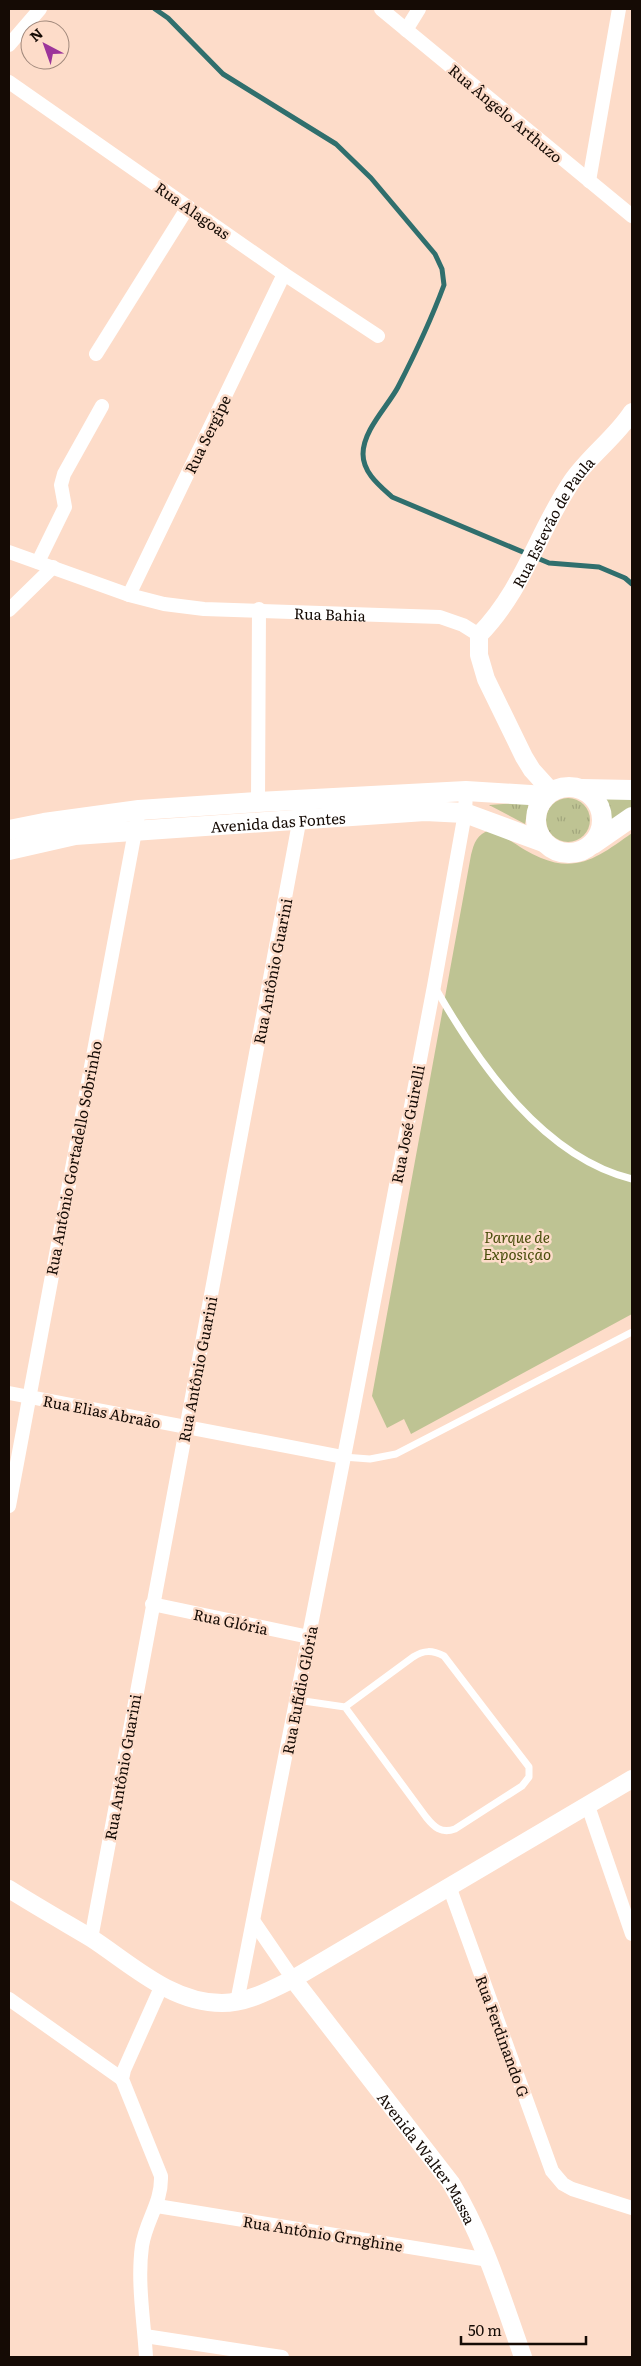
<svg xmlns="http://www.w3.org/2000/svg" width="641" height="2366" viewBox="0 0 641 2366" font-family="Literata,serif">
  <style>
    .grass { fill: url(#grass-tufts) }
    .green { fill: #bec393 }
    .lines { fill: none; stroke-linecap: round; stroke-linejoin: round }
    .stream { stroke: #306f6d; stroke-width: 5 }
    .service { stroke: #fff; stroke-width: 7 }
    .minor { stroke: #fff; stroke-width: 14 }
    .tertiary { stroke: #fff; stroke-width: 18 }
    .secondary { stroke: #fff; stroke-width: 20 }
    .labels { text-anchor: middle; dominant-baseline: central; stroke-width: 5; stroke-linejoin: round; paint-order: stroke }
    .street-label { font-size: 15px; fill: #150b05; stroke: #fddcc9 }
    .park-label { font-size: 15px; font-style: italic; fill: #494d0b; stroke: #fddcc9 }
  </style>
  <defs>
    <pattern id="grass-tufts" width="24" height="20" patternUnits="userSpaceOnUse" patternTransform="scale(1.25)"><rect width="24" height="20" fill="#bec393"/><path d="M3 7l-1-3M5 7V3M7 7l1-3M15 17l-1-3M17 17v-4M19 17l1-3" fill="none" stroke="#a2a67d"/></pattern>
  </defs>
  <rect width="100%" height="100%" fill="#fddcc9"/>
  <!-- grass -->
  <g class="grass">
    <path d="M 605,797 L 632,797 L 632,811 L 610,824 L 609,807 Z"/>
    <circle cx="568" cy="820" r="22"/>
    <path d="M 529,802 L 525,824 L 489,805 Z"/>
  </g>
  <!-- green -->
  <path class="green" d="M 490,830 C 508,837 523,851 541,858 C 579,874 602,854 632,833 L 632,1314 L 411,1434 L 404,1419 L 387,1428 L 372,1396 L 471,855 C 474,843 477,834 490,830 Z"/>
  <g class="lines">
    <!-- stream -->
    <path class="stream" d="M 155,9 L 168,18 L 223,74 L 336,144 L 371,178 L 435,254 L 442,269 L 444,285 C 431,320 415,354 398,387 C 388,406 363,430 363,454 C 363,473 380,486 392,497 L 549,563 L 599,567 L 625,578 L 632,584"/>
    <!-- service -->
    <g class="service">
      <path d="M 436,989 C 479,1064 543,1157 632,1179"/>
      <path d="M 343,1457 L 370,1459 L 396,1454 L 632,1332"/>
      <path d="M 297,1700 L 345,1707 L 413,1657 C 424,1650 432,1650 444,1656 L 529,1767 L 529,1777 L 522,1786 L 455,1829 C 441,1834 434,1827 426,1817 L 345,1707"/>
    </g>
    <!-- minor -->
    <g class="minor">
      <path d="M 381,9 L 632,216"/>
      <path d="M 406,30 L 419,9"/>
      <path d="M 9,45 L 40,9"/>
      <path d="M 9,82 L 284,274 L 378,336"/>
      <path d="M 589,181 L 619,9"/>
      <path d="M 96,354 L 188,207"/>
      <path id="s1" d="M 9,552 L 129,595 L 164,604 L 204,609 L 440,617 L 463,625 L 479,635"/>
      <path d="M 38,562 L 65,507 L 61,485 L 64,474 L 102,406"/>
      <path d="M 129,595 L 284,274"/>
      <path d="M 9,610 L 53,567"/>
      <path d="M 258,802 L 259,609"/>
      <path d="M 9,1393 L 343,1457"/>
      <path d="M 9,1506 L 139,810"/>
      <path d="M 152,1604 L 309,1637"/>
      <path d="M 588,1806 L 632,1934"/>
      <path d="M 449,1886 L 552,2171 L 563,2184 L 572,2189 L 632,2208"/>
      <path d="M 254,1922 L 293,1979"/>
      <path d="M 91,1939 L 301,812"/>
      <path d="M 9,1999 L 122,2079"/>
      <path d="M 237,2002 L 353,1411 L 434,986 L 465,813 L 466,791"/>
      <path d="M 157,2206 L 489,2260"/>
      <path d="M 145,2336 L 282,2357"/>
      <path d="M 146,2357 C 144,2321 137,2282 142,2246 C 146,2220 162,2203 161,2176 L 122,2079 L 124,2070 L 162,1985"/>
    </g>
    <!-- tertiary -->
    <g class="tertiary">
      <path id="s2" d="M 551,791 L 532,770 L 524,757 L 486,679 L 479,655 L 479,635 C 524,589 537,533 572,481 C 589,456 616,437 632,412"/>
      <path d="M 9,1889 C 36,1906 64,1922 91,1938 C 131,1964 171,2003 222,2003 C 247,2003 271,1990 293,1979 L 632,1779"/>
      <path id="s3" d="M 293,1979 L 451,2183 C 484,2238 502,2298 523,2357"/>
    </g>
    <!-- secondary -->
    <g class="secondary">
      <circle cx="569" cy="820" r="33"/>
      <path d="M 582,789 L 632,790"/>
      <path d="M 9,830 L 44,823 L 139,810 L 258,802 L 466,791 L 546,796"/>
      <path d="M 593,844 L 632,817"/>
      <path id="s4" d="M 9,850 L 75,835 L 425,811 L 465,813 L 543,842"/>
    </g>
  </g>
  <g class="labels">
    <!-- street labels -->
    <g class="street-label">
      <text transform="translate(506 113) rotate(40)">Rua Ângelo Arthuzo</text>
      <text transform="translate(193 210) rotate(35)">Rua Alagoas</text>
      <text transform="translate(207 434) rotate(-64)">Rua Sergipe</text>
      <text stroke="none"><textPath href="#s2" startOffset="311">Rua Estevão de Paula</textPath></text>
      <text stroke="none"><textPath href="#s1" startOffset="330">Rua Bahia</textPath></text>
      <text stroke="none"><textPath href="#s4" startOffset="271">Avenida das Fontes</textPath></text>
      <text transform="translate(272 971) rotate(-79)">Rua Antônio Guarini</text>
      <text transform="translate(407 1124) rotate(-79)">Rua José Guirelli</text>
      <text transform="translate(73 1158) rotate(-79)">Rua Antônio Gortadello Sobrinho</text>
      <text transform="translate(197 1369) rotate(-79)">Rua Antônio Guarini</text>
      <text transform="translate(102 1411) rotate(11)">Rua Elias Abraão</text>
      <text transform="translate(231 1621) rotate(12)">Rua Glória</text>
      <text transform="translate(299 1690) rotate(-79)">Rua Eufídio Glória</text>
      <text transform="translate(122 1767) rotate(-80)">Rua Antônio Guarini</text>
      <text transform="translate(503 2036) rotate(70)">Rua Ferdinando G</text>
      <text stroke="none"><textPath href="#s3" startOffset="224">Avenida Walter Massa</textPath></text>
      <text transform="translate(323 2233) rotate(9)">Rua Antônio Grnghine</text>
    </g>
    <!-- park labels -->
    <g class="park-label">
      <text x="517" y="1236">Parque de<tspan x="517" dy="17">Exposição</tspan></text>
    </g>
  </g>
  <!-- border -->
  <rect width="641" height="2366" fill="none" stroke="#150b05" stroke-width="20"/>
  <!-- north arrow -->
  <g transform="translate(45 45) rotate(319)"><circle r="24" fill="#fddcc9" stroke="#a0887b"/>
  <path d="M0-4L9 19L0 12L-9 19Z" fill="#9c359a"/>
  <text y="-8" font-size="14" font-weight="bold" text-anchor="middle" fill="#150b05">N</text>
  </g>
  <!-- scale -->
  <path d="M461 2336v8h125v-8" fill="none" stroke="#150b05" stroke-width="2.5"/>
  <text x="468" y="2336" font-size="15" fill="#150b05" stroke="#fddcc9" stroke-width="4" paint-order="stroke">50 m</text>
</svg>
